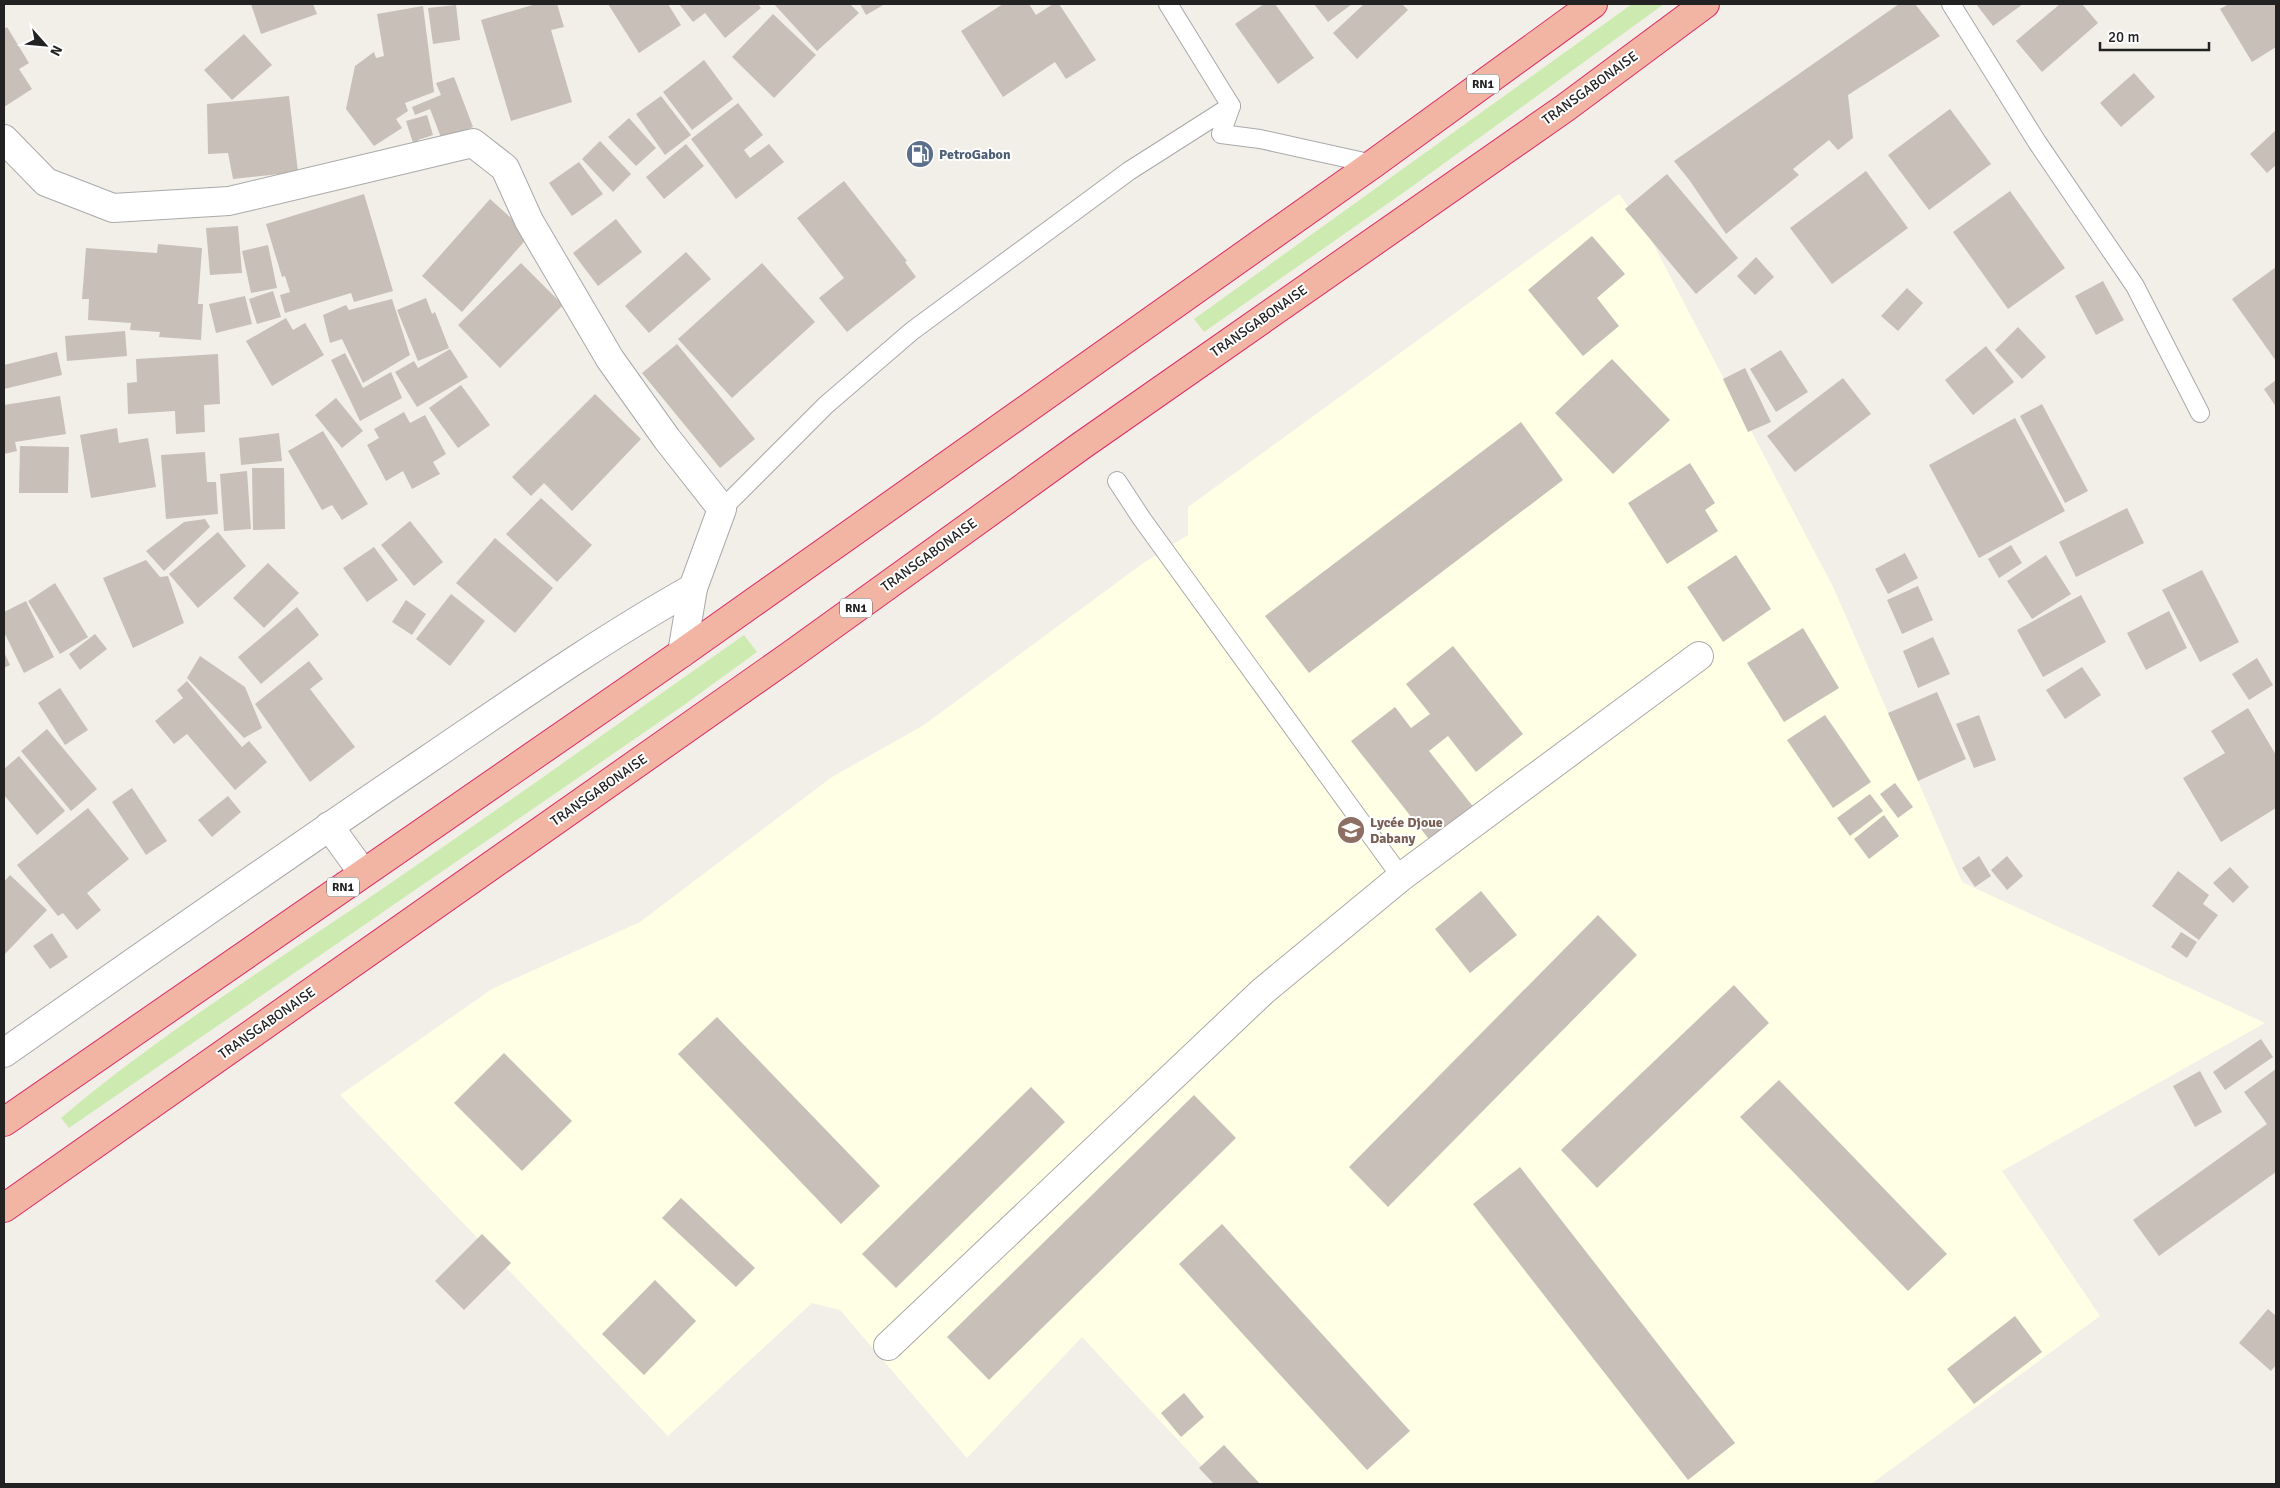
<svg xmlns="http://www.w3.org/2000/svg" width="2280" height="1488" viewBox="0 0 2280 1488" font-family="Signika,sans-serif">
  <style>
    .education { fill: #ffffe5 }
    .grass { fill: #cdebb0 }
    .building { fill: #c7bfb8 }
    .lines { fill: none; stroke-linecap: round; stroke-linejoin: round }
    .service-casing { stroke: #a9a9a9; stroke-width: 20 }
    .minor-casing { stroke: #a9a9a9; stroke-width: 30 }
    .trunk-casing { stroke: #dc2a67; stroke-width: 30 }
    .service { stroke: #fff; stroke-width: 18 }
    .minor { stroke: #fff; stroke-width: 28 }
    .trunk { stroke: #f2b4a3; stroke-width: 28 }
    .labels { text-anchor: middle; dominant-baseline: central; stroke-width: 4; stroke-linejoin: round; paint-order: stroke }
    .shield { fill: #fff; stroke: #646464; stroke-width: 1 }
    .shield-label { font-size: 12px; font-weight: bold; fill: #222 }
    .street-label { font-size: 14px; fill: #222; stroke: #fff }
    .service-label { font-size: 14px; font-weight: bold; fill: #4e5e75; stroke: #fff; text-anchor: start }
    .education-label { font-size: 14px; font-weight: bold; fill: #785e54; stroke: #fff; text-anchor: start }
  </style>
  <rect width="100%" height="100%" fill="#f2efe9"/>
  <!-- education -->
  <path class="education" d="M 1619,194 L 1648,234 L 1834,589 L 1962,882 L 2265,1023 L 2002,1171 L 2100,1316 L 1871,1484 L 1219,1484 L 1082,1337 L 967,1458 L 840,1310 L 812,1303 L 668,1436 L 340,1095 L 492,989 L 640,922 L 832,777 L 924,725 L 1142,564 L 1188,535 L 1188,507 Z"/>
  <!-- grass -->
  <g class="grass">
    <path d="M 1632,4 L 1664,4 L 1410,188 L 1204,332 L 1194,319 Z"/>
    <path d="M 744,635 L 757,652 L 684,705 L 69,1128 L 61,1118 C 161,1033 274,963 382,889 C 504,806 623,720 744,635 Z"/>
  </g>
  <!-- building -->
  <g class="building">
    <path d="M 251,4 L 313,4 L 317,14 L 261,34 Z"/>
    <path d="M 536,4 L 557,4 L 564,27 L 551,30 L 572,102 L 511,121 L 481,20 Z"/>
    <path d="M 608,4 L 668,4 L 681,25 L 639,53 Z"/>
    <path d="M 679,4 L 758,4 L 761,8 L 725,38 L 705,13 L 693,22 Z"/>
    <path d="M 774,4 L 850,4 L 859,13 L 817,51 Z"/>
    <path d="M 860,4 L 885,4 L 866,15 Z"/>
    <path d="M 1003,4 L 1029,4 L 1036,15 L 1053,4 L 1059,4 L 1096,60 L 1066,79 L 1055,62 L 1003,97 L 961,31 Z"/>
    <path d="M 1264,4 L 1275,4 L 1314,58 L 1278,84 L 1235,24 Z"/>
    <path d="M 1314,4 L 1352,4 L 1328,22 Z"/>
    <path d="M 1364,4 L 1402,4 L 1408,10 L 1357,59 L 1333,33 Z"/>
    <path d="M 1899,4 L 1915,4 L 1940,36 L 1848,95 L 1853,138 L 1838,150 L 1829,140 L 1793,169 L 1799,175 L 1726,234 L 1690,181 L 1674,161 Z"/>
    <path d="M 1976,4 L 2023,4 L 1993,26 Z"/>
    <path d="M 2060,4 L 2082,4 L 2098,23 L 2042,72 L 2016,41 Z"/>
    <path d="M 2229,4 L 2276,4 L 2276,47 L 2252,62 L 2220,9 Z"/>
    <path d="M 456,5 L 460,40 L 433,44 L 428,8 Z"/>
    <path d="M 423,6 L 434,92 L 405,103 L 408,111 L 396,119 L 402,128 L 374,146 L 346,109 L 355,66 L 374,52 L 376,58 L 384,56 L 377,14 Z"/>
    <path d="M 773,14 L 816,55 L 774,98 L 732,57 Z"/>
    <path d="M 7,27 L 29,63 L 19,69 L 32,89 L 4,107 L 4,29 Z"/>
    <path d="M 244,34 L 272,65 L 232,100 L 204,70 Z"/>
    <path d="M 704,60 L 733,99 L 692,130 L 663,92 Z"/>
    <path d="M 2134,73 L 2155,97 L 2121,127 L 2100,103 Z"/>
    <path d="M 454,77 L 473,127 L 442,140 L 430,109 L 415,115 L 412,107 L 441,95 L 436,83 Z"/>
    <path d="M 289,96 L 298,172 L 233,179 L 228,153 L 208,154 L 207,104 Z"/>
    <path d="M 661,96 L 691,135 L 665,155 L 636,114 Z"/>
    <path d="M 738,103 L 763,135 L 744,150 L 750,158 L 769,144 L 784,162 L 736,199 L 691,139 Z"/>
    <path d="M 1950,109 L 1991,164 L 1929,210 L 1888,155 Z"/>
    <path d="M 427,115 L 433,135 L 418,140 L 421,147 L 415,149 L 406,121 Z"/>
    <path d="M 629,118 L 656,148 L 636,166 L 608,137 Z"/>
    <path d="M 2275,131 L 2276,165 L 2267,173 L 2250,154 Z"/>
    <path d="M 600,141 L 631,174 L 613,192 L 582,159 Z"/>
    <path d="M 686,144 L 704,166 L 664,199 L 646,177 Z"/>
    <path d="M 579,162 L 603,194 L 572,216 L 549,183 Z"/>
    <path d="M 1866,171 L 1908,228 L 1832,284 L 1790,228 Z"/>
    <path d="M 1667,174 L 1738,258 L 1696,294 L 1625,209 Z"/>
    <path d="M 844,181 L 907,261 L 905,262 L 916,277 L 847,332 L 819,298 L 844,278 L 797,218 Z"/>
    <path d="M 2010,191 L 2065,268 L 2008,309 L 1953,232 Z"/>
    <path d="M 364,194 L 393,291 L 354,302 L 351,293 L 285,313 L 280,295 L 290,292 L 285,276 L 282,277 L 266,224 Z"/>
    <path d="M 490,199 L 530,235 L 462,312 L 422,276 Z"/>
    <path d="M 616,219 L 642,252 L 598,286 L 573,253 Z"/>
    <path d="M 238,226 L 242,273 L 210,275 L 206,228 Z"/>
    <path d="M 1592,236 L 1625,274 L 1597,298 L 1619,326 L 1583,356 L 1528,290 Z"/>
    <path d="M 158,244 L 202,248 L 198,304 L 203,304 L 201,340 L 159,337 L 160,332 L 130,330 L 131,323 L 88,320 L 89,299 L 82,299 L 86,248 L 157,253 Z"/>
    <path d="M 268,245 L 277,288 L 251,293 L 242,251 Z"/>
    <path d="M 686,252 L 711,279 L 649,333 L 625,306 Z"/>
    <path d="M 1756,257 L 1774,277 L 1755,295 L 1737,276 Z"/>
    <path d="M 521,263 L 563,305 L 500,368 L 458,325 Z"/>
    <path d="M 762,263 L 815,322 L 732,398 L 678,339 Z"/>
    <path d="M 2276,267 L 2276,361 L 2232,299 Z"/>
    <path d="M 2103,281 L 2124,320 L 2096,335 L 2075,296 Z"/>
    <path d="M 1907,288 L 1923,303 L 1898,331 L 1881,316 Z"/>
    <path d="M 273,291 L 281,317 L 257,324 L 249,299 Z"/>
    <path d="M 245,296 L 252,324 L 216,333 L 209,304 Z"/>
    <path d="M 426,298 L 432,314 L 435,312 L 449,348 L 418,361 L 397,310 Z"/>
    <path d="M 392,299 L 410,355 L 363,383 L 342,339 L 330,343 L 323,315 L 346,305 L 349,310 Z"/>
    <path d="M 286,318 L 293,330 L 305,323 L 324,355 L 272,386 L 246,341 Z"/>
    <path d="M 2018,327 L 2046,357 L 2022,379 L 1995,350 Z"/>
    <path d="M 125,331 L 127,356 L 67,361 L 65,336 Z"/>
    <path d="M 677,344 L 755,439 L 720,468 L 642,373 Z"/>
    <path d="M 1986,346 L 2014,382 L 1973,415 L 1945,380 Z"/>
    <path d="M 450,349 L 468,377 L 417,407 L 395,372 L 414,361 L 418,368 Z"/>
    <path d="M 1781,350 L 1808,392 L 1776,412 L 1750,369 Z"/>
    <path d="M 57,352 L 62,375 L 4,389 L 4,365 Z"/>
    <path d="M 345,353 L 363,388 L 391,372 L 402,398 L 360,421 L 331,360 Z"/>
    <path d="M 218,354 L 220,404 L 204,405 L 205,432 L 176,434 L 175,411 L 128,414 L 127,383 L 137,382 L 136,359 Z"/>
    <path d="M 1612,359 L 1670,420 L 1613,474 L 1555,413 Z"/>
    <path d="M 1745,368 L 1771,422 L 1748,432 L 1723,379 Z"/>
    <path d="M 1843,378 L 1871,414 L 1795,472 L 1767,436 Z"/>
    <path d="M 2276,380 L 2276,407 L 2264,389 Z"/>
    <path d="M 461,385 L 490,425 L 458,448 L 429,408 Z"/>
    <path d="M 595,394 L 641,439 L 572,511 L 544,483 L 531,496 L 512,477 Z"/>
    <path d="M 60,396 L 66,434 L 15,442 L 17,451 L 4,454 L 4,405 Z"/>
    <path d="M 336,398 L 363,431 L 342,448 L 315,415 Z"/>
    <path d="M 2042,404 L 2088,491 L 2065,503 L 2020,416 Z"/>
    <path d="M 404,412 L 410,423 L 425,415 L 446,454 L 433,462 L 440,474 L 412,489 L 403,471 L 386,481 L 367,445 L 379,438 L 374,429 Z"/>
    <path d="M 2015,418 L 2065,511 L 1979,558 L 1929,465 Z"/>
    <path d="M 1521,422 L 1563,480 L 1309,673 L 1265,616 Z"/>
    <path d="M 117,428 L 119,443 L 148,438 L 156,487 L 91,498 L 80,435 Z"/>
    <path d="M 323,431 L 368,504 L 342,520 L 332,505 L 322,510 L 288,451 Z"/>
    <path d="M 279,433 L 282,461 L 241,465 L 239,438 Z"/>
    <path d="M 20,446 L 69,447 L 68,493 L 19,493 Z"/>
    <path d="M 205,452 L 207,482 L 216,482 L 218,514 L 166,519 L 161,455 Z"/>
    <path d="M 1690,463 L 1715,503 L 1705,510 L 1718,531 L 1667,564 L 1628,503 Z"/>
    <path d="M 252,468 L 284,468 L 285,529 L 253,530 Z"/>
    <path d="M 247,471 L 251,529 L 224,531 L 220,474 Z"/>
    <path d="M 541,498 L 592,545 L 557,582 L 506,534 Z"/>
    <path d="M 2127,508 L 2144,543 L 2076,577 L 2059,542 Z"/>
    <path d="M 205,519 L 210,527 L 164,571 L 146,551 L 184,522 Z"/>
    <path d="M 410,521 L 443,562 L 414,586 L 381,545 Z"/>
    <path d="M 218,532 L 246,566 L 198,608 L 169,574 Z"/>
    <path d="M 495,538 L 553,588 L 515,633 L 456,583 Z"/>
    <path d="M 2011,545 L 2022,563 L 1999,578 L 1988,559 Z"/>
    <path d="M 374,547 L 398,580 L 367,602 L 343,568 Z"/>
    <path d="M 1905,553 L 1918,578 L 1888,594 L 1875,569 Z"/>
    <path d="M 1736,555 L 1771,609 L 1723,642 L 1687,587 Z"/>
    <path d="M 2046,555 L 2071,594 L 2032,619 L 2007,581 Z"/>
    <path d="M 146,560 L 160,577 L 168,576 L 184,623 L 133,648 L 103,578 Z"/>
    <path d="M 268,563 L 299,593 L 264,628 L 233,598 Z"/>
    <path d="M 2202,570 L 2239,642 L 2200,662 L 2162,590 Z"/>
    <path d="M 55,583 L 88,637 L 60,654 L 28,601 Z"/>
    <path d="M 1918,586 L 1933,620 L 1902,634 L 1887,600 Z"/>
    <path d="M 451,594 L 485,621 L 450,666 L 416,639 Z"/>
    <path d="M 2081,595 L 2106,642 L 2043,677 L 2017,630 Z"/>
    <path d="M 406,600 L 426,614 L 412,635 L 392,622 Z"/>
    <path d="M 26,601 L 54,657 L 24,673 L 4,632 L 4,612 Z"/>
    <path d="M 297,607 L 319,635 L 261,684 L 238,657 Z"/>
    <path d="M 2169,611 L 2187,648 L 2146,670 L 2127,633 Z"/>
    <path d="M 1803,628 L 1839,688 L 1784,722 L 1747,663 Z"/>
    <path d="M 95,634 L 107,649 L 80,670 L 69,654 Z"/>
    <path d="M 1933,637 L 1950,674 L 1918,688 L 1903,651 Z"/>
    <path d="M 1453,646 L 1523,734 L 1476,772 L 1448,736 L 1429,751 L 1475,809 L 1432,843 L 1351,741 L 1395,707 L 1411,728 L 1430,714 L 1406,684 Z"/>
    <path d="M 4,652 L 10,665 L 4,668 Z"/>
    <path d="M 200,656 L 245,687 L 262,728 L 244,738 L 187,678 Z"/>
    <path d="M 2257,658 L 2273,685 L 2249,700 L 2232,674 Z"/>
    <path d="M 309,661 L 323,679 L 310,689 L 355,747 L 310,782 L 255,704 Z"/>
    <path d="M 2082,667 L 2101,695 L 2065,719 L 2046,690 Z"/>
    <path d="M 187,681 L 242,747 L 249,741 L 267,762 L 235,790 L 187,734 L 174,744 L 155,721 L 183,698 L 177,690 Z"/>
    <path d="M 60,688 L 88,730 L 65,745 L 38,703 Z"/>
    <path d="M 1937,692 L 1966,759 L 1918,781 L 1888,713 Z"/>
    <path d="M 2248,708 L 2276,755 L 2276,808 L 2221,842 L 2183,778 L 2225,753 L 2211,731 Z"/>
    <path d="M 1825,715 L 1871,782 L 1833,808 L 1787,740 Z"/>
    <path d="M 1979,715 L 1996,760 L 1974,768 L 1956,724 Z"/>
    <path d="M 47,729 L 97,789 L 71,811 L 21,751 Z"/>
    <path d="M 19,756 L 65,811 L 37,835 L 4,795 L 4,769 Z"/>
    <path d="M 1895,783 L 1913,807 L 1898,818 L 1880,794 Z"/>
    <path d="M 132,788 L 167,841 L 146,855 L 112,802 Z"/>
    <path d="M 1870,794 L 1883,811 L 1850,836 L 1837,818 Z"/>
    <path d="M 228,796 L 241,812 L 212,837 L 198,820 Z"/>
    <path d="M 88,808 L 129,859 L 87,893 L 101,910 L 77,930 L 63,913 L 58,916 L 17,865 Z"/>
    <path d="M 1884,815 L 1899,836 L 1869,859 L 1854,839 Z"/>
    <path d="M 1979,856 L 1991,876 L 1975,887 L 1962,868 Z"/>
    <path d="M 2007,856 L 2023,876 L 2007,890 L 1991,870 Z"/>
    <path d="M 2230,867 L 2249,887 L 2233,903 L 2213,883 Z"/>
    <path d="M 2178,871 L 2209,895 L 2203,904 L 2218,915 L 2199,940 L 2152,906 Z"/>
    <path d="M 10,875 L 47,910 L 4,955 L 4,882 Z"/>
    <path d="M 1481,891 L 1517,935 L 1470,973 L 1435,929 Z"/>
    <path d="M 1598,915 L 1637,955 L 1388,1207 L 1349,1167 Z"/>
    <path d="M 2181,932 L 2197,942 L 2187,958 L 2171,947 Z"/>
    <path d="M 52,933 L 68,957 L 50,969 L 33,946 Z"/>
    <path d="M 1734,985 L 1769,1023 L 1597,1188 L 1561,1150 Z"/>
    <path d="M 717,1017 L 880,1186 L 841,1224 L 678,1054 Z"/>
    <path d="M 2261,1039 L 2273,1057 L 2225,1090 L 2213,1072 Z"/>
    <path d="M 504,1053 L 572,1121 L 522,1171 L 454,1103 Z"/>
    <path d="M 2276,1069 L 2276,1172 L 2159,1256 L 2133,1220 L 2267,1124 L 2244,1092 Z"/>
    <path d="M 2200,1071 L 2222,1112 L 2195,1127 L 2173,1086 Z"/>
    <path d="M 1779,1080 L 1947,1254 L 1908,1291 L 1740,1117 Z"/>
    <path d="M 1031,1087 L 1065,1122 L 896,1288 L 862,1254 Z"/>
    <path d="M 1194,1095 L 1236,1138 L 989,1380 L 947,1337 Z"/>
    <path d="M 1520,1167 L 1735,1443 L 1688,1480 L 1473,1204 Z"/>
    <path d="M 681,1198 L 755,1268 L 736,1287 L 662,1218 Z"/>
    <path d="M 1222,1224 L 1410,1431 L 1367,1470 L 1179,1264 Z"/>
    <path d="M 482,1234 L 511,1263 L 464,1310 L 435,1281 Z"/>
    <path d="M 655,1280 L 696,1321 L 644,1375 L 602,1334 Z"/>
    <path d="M 2268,1309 L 2276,1316 L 2276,1365 L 2271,1371 L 2239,1343 Z"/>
    <path d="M 2015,1316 L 2042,1352 L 1974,1404 L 1947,1369 Z"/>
    <path d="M 1184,1393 L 1204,1417 L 1181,1437 L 1161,1413 Z"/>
    <path d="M 1224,1445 L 1260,1484 L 1214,1484 L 1199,1468 Z"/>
  </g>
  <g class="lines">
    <defs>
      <g id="service">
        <path d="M 1168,4 L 1231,106"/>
        <path d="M 1951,4 L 2037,142 L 2135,286 L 2200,413"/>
        <path d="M 1117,481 L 1142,519 L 1401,877"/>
        <path d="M 722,509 L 826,405 L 912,331 L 1129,171 L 1231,106 L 1221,134 L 1260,139 L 1373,164"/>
      </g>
      <g id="minor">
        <path d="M 4,139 L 46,182 L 113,208 L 229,201 L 473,143 L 505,168 L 529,221 L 610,359 L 667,439 L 722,509 L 693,588 L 682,653"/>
        <path d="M 329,826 L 363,873"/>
        <path d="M 4,1053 C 145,954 287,855 430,758 C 517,699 602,639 693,588"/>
        <path d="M 888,1346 L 1263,991 L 1401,877 L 1699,656"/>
      </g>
      <g id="trunk">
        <path d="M 4,1122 L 682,653 L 1373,164 L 1593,4"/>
        <path d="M 4,1208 L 791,655 L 1081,446 L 1565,108 L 1705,4"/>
      </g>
    </defs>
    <!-- service casing -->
    <use href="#service" class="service-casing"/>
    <!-- minor casing -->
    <use href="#minor" class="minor-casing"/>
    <!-- trunk casing -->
    <use href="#trunk" class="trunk-casing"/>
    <!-- service -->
    <use href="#service" class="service"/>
    <!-- minor -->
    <use href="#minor" class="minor"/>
    <!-- trunk -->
    <use href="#trunk" class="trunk"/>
  </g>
  <!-- icons -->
  <defs>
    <symbol id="fuel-disc" viewBox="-11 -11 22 22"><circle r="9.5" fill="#5c6f8a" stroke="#fff"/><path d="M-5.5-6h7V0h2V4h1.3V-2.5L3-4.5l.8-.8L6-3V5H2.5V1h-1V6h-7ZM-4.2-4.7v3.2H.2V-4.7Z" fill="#fff"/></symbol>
    <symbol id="school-disc" viewBox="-11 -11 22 22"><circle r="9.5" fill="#8d6e63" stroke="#fff"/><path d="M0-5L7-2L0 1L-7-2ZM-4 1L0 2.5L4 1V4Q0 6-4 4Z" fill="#fff"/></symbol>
  </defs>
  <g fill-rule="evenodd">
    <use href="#fuel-disc" x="904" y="138" width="32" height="32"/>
    <use href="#school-disc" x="1335" y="814" width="32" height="32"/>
  </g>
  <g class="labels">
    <!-- shield labels -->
    <g class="shield">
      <rect x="1467" y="74.5" width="32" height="19" rx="4"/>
      <rect x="840" y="598.5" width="32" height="19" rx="4"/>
      <rect x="327" y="877.5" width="32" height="19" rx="4"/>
    </g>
    <g class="shield-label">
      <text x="1483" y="84">RN1</text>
      <text x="856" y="608">RN1</text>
      <text x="343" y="887">RN1</text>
    </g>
    <!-- street labels -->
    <g class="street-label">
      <text transform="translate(1590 88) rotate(-36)">TRANSGABONAISE</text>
      <text transform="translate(1259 321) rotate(-35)">TRANSGABONAISE</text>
      <text transform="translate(929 555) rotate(-36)">TRANSGABONAISE</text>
      <text transform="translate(599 790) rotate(-35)">TRANSGABONAISE</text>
      <text transform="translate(267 1023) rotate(-35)">TRANSGABONAISE</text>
    </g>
    <!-- service labels -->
    <g class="service-label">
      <text x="939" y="154">PetroGabon</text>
    </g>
    <!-- education labels -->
    <g class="education-label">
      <text x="1370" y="822">Lycée Djoue<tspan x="1370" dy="16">Dabany</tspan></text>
    </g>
  </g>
  <!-- border -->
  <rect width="2280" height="1488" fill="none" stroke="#222222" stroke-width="10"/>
  <!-- north arrow -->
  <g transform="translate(45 45) rotate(117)" stroke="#ffffff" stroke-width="4" paint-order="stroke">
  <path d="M0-4L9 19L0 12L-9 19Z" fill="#222222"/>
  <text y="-8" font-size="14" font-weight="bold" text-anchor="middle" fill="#222222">N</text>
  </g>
  <!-- scale -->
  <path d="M2100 42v8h109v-8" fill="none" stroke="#222222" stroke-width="2.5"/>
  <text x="2108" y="42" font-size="15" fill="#222222" stroke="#ffffff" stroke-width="4" paint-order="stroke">20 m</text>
</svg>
